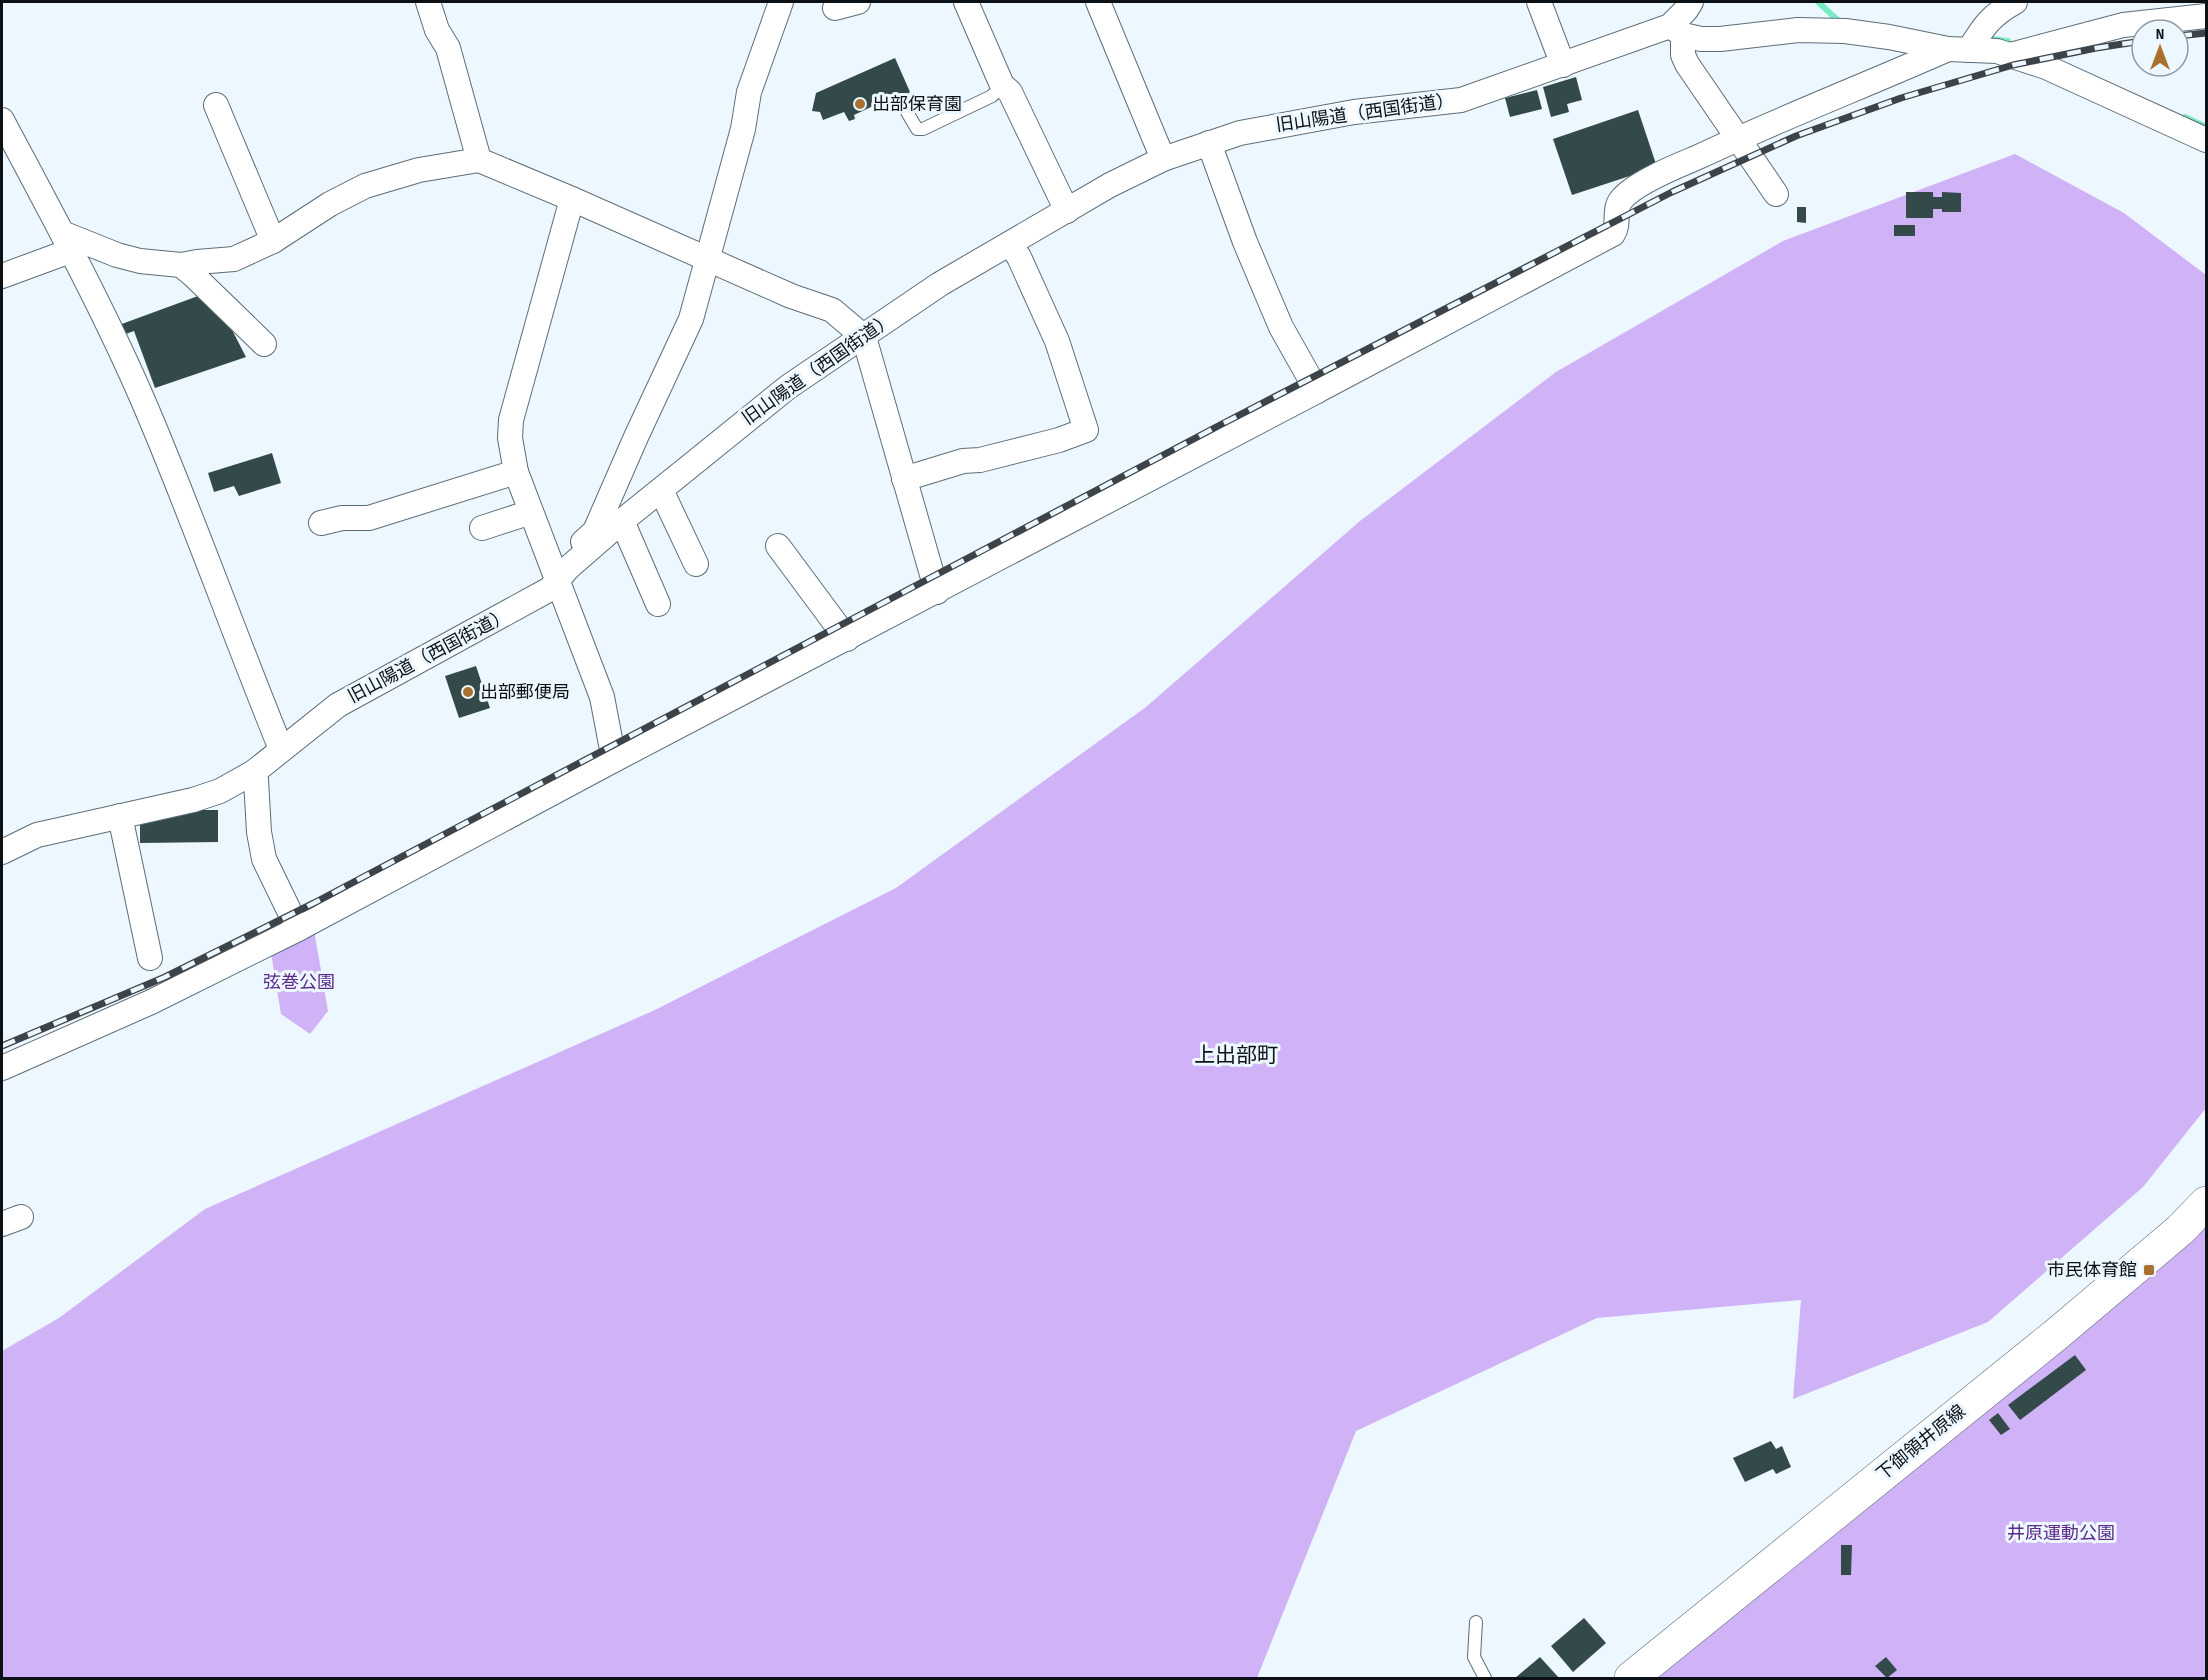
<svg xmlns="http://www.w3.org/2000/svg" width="2208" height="1680" viewBox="0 0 2208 1680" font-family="'Sofia Sans Condensed','Noto Sans JP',sans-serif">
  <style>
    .green { fill: #d0b2f7 }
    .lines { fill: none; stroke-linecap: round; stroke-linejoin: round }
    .stream { stroke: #7aecc3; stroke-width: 6 }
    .building { fill: #34494a }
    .service-casing { stroke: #5d6d78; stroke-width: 14 }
    .minor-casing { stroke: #5d6d78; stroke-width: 26 }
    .secondary-casing { stroke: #5d6d78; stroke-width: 34 }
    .service { stroke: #fff; stroke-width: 12 }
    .minor { stroke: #fff; stroke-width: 24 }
    .secondary { stroke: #fff; stroke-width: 33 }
    .rail-casing { stroke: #3d4449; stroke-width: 7 }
    .rail { stroke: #ecf7ff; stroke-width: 4.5; stroke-dasharray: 14; stroke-linecap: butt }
    .poi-dot { fill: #aa7030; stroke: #ecf7ff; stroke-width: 2 }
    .labels { text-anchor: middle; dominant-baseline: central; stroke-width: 6; stroke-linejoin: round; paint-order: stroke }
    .poi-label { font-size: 18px; fill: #0b1115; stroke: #ecf7ff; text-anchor: start }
    .street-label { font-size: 18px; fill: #0b1115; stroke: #ecf7ff }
    .park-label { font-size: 18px; fill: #5c2b89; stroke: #ecf7ff }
    .quarter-label { font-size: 21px; fill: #0b1115; stroke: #ecf7ff }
  </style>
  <rect width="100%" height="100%" fill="#ecf7ff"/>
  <!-- green -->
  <g class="green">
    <path d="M 2015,154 L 2124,213 L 2206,275 L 2206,1108 L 2143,1187 L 1988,1322 L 1793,1399 L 1801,1300 L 1597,1318 L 1356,1431 L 1257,1678 L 2,1678 L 2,1351 L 59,1318 L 205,1209 L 655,1010 L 896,888 L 1146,707 L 1360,521 L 1556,372 L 1783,241 Z"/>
    <path d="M 314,930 L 328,1011 L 310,1034 L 281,1014 L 271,953 Z"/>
    <path d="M 2206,1223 L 2206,1678 L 1646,1678 Z"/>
  </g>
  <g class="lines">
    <!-- stream -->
    <g class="stream">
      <path d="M 1818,2 L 1841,23"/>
      <path d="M 1991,39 L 2008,41"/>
      <path d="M 2185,117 L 2206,127"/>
    </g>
  </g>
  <!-- building -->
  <g class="building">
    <path d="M 895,58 L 910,92 L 903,97 L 901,93 L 854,115 L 855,119 L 849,121 L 844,112 L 823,120 L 820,112 L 812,111 L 816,93 Z"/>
    <path d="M 1576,77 L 1582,100 L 1567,104 L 1569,112 L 1551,117 L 1543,87 Z"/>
    <path d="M 1537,90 L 1542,109 L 1510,117 L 1505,98 Z"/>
    <path d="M 1638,110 L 1657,167 L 1572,195 L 1553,139 Z"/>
    <path d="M 1906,192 L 1933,192 L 1933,197 L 1942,197 L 1942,192 L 1961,193 L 1961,212 L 1942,212 L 1942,209 L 1933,209 L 1933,218 L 1906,218 Z"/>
    <path d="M 1797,207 L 1806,207 L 1806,223 L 1797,222 Z"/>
    <rect x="1894" y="225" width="21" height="11"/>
    <path d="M 198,296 L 230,326 L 246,357 L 155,388 L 134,331 L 123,335 L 119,325 Z"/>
    <path d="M 272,453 L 281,483 L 239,496 L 234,486 L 214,492 L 208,473 Z"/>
    <path d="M 476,666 L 490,708 L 459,718 L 445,676 Z"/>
    <path d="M 176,810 L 218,810 L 218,842 L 140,843 L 140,818 L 176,817 Z"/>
    <path d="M 2075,1355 L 2086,1370 L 2020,1420 L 2008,1405 Z"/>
    <path d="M 1998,1413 L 2010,1429 L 2001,1435 L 1989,1420 Z"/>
    <path d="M 1771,1441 L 1776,1449 L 1782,1446 L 1791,1467 L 1776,1474 L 1773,1469 L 1745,1482 L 1733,1458 Z"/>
    <path d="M 1841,1545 L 1852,1545 L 1851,1575 L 1841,1575 Z"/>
    <path d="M 1584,1618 L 1606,1643 L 1573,1672 L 1551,1646 Z"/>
    <path d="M 1540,1657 L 1559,1678 L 1515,1678 Z"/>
    <path d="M 1886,1657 L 1897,1670 L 1887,1678 L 1875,1666 Z"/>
  </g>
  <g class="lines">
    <defs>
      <g id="service">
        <path d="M 907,112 L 917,129 L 923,129 L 992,96 L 1002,85"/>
        <path d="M 1476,1622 L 1474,1657 L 1485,1678"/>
      </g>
      <g id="minor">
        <path d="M 428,2 L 437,30 L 448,48 L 479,160 L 572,199 L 791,296 L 832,310 L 864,337 L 937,592"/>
        <path d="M 966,2 L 1002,85 L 1010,92 L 1067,211"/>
        <path d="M 1098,2 L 1163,159"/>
        <path d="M 1539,2 L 1563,65"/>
        <path d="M 835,8 L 858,2"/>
        <path d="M 1670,26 L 1683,35 L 1701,39 L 1720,39 L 1798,30 L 1845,31 L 1889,37 L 1948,49 L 1997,51 L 2046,67 L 2206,140"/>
        <path d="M 1683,35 L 1683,55 L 1687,64 L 1776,194"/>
        <path d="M 1969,50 C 1983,27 1991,15 2015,2"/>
        <path d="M 2010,55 L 2123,25 L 2206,16"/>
        <path d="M 216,105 L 273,241"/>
        <path d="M 2,120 C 55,220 110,320 153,424 C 198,532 237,641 281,749"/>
        <path d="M 572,199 L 511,420 L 510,438 L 516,472 L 602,697 L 614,760"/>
        <path d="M 62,233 L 117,255 L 140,261 L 181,265 L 197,262 L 234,259 L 273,241 L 330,204 L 365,186 L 419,170 L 479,160"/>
        <path d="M 181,265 L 193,275 L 264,344"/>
        <path d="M 2,276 L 70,251"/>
        <path d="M 1317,391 L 1613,234 C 1620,224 1613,210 1621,200 C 1634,183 1677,166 1696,158 C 1779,119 1864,86 1948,49"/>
        <path d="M 904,479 L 963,461 L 980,460 L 1059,440 L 1086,430 L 1057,341 L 1019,257 L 1010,244"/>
        <path d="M 661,490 L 696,564"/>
        <path d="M 622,521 L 658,604"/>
        <path d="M 321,523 L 342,518 L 369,518 L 516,472"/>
        <path d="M 482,528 L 531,512"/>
        <path d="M 583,542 L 595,531 L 636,437 L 691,319 L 743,129 L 749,92 L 781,2"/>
        <path d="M 778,546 L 847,639"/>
        <path d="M 254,772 L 256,780 L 259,832 L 264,859 L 298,929"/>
        <path d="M 120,816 L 150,958"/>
        <path d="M 2,852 L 37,835 L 193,800 L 220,791 L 254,772 L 338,705 L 550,589 L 568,568 L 622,521 L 788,387 L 940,284 L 1110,185 L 1163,159 L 1240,133 L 1354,112 L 1461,100 L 1670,26 L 1686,10 L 1691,2"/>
        <path d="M 2,1068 L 151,1002 L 298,929 L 614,760 L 1317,391 L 1281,327 L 1245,242 L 1209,143"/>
        <path d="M 2,1224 L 21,1217"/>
      </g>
      <path id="secondary" d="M 1631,1678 L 2058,1333 L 2180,1230 L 2206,1203"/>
    </defs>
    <!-- service casing -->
    <use href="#service" class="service-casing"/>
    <!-- minor casing -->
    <use href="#minor" class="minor-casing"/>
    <!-- secondary casing -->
    <use href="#secondary" class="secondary-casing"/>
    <!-- service -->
    <use href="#service" class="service"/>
    <!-- minor -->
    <use href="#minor" class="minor"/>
    <!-- secondary -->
    <use href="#secondary" class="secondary"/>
    <defs>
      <g id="rail">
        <path d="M 2178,36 L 2206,33"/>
        <path d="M 2,1046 L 165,977 L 314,903 L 1222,424 L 1672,192 L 1796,136 L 1901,98 L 2013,65 L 2096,48 L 2142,41"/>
      </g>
    </defs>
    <!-- rail casing -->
    <use href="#rail" class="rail-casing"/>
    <!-- rail -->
    <use href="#rail" class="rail"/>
  </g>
  <!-- markers -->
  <g class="poi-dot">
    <circle cx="860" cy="104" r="6"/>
    <circle cx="468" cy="692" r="6"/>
    <rect x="2143" y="1264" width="12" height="12" rx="3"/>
  </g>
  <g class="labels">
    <!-- poi labels -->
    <g class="poi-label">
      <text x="872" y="104">出部保育園</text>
      <text x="480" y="692">出部郵便局</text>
      <text x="2137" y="1270" text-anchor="end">市民体育館</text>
    </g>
    <!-- street labels -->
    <g class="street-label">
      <text transform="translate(1365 113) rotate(-8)">旧山陽道（西国街道）</text>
      <text transform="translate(818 369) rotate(-35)">旧山陽道（西国街道）</text>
      <text transform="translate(429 656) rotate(-28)">旧山陽道（西国街道）</text>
      <text transform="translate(1921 1443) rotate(-39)">下御領井原線</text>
    </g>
    <!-- park labels -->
    <g class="park-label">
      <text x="299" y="982">弦巻公園</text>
      <text x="2061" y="1533">井原運動公園</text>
    </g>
    <!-- quarter labels -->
    <g class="quarter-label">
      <text x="1236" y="1055">上出部町</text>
    </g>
  </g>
  <!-- border -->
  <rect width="2208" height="1680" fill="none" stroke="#0b1115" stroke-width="6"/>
  <!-- north arrow -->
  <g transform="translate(2160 48)"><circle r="28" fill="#ecf7ff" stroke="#929ba1" stroke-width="1.5"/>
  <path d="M0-4.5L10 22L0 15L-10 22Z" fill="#aa7030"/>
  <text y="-9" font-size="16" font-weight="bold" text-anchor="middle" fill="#0b1115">N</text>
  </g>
</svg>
